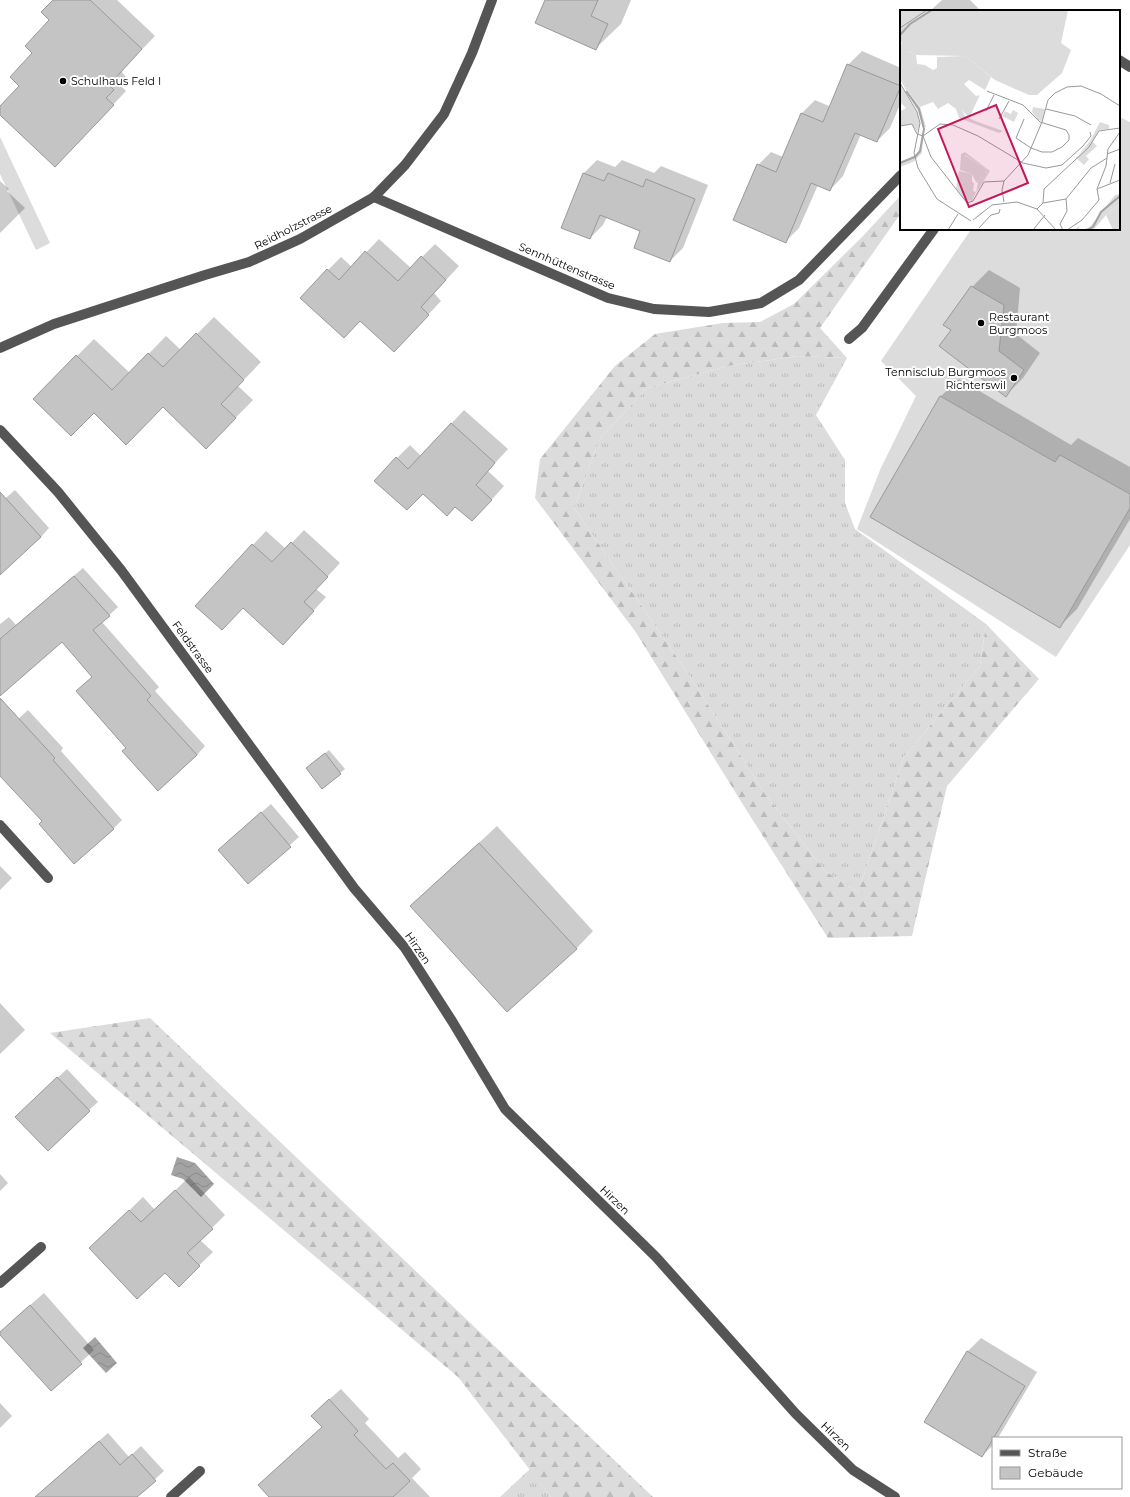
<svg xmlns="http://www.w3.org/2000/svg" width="1130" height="1497" viewBox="0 0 1130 1497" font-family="Montserrat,sans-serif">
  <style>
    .grass { fill: url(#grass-tufts) }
    .forest { fill: url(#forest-firs) }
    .garden { fill: #dcdcdc }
    .water { fill: url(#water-waves) }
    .shadow { fill: #0003 }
    .building { fill: #c4c4c4; stroke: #999 }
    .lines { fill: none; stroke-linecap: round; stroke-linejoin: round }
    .minor { stroke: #555; stroke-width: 10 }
    .poi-dot { fill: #000; stroke: #fff; stroke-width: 1.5 }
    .labels { text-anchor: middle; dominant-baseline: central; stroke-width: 4; stroke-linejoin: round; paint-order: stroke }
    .poi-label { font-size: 11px; fill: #000; stroke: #fff; text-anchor: start }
    .street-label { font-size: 11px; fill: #000; stroke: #fff }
    .inset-river { fill: none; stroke: #a3a3a3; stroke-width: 2 }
    .inset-road { fill: none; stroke: #999; stroke-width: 1 }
    .view { fill: #c2185b; fill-opacity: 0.15; stroke: #c2185b; stroke-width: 2 }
    .inset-edge { fill: none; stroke: #000; stroke-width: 2 }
  </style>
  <defs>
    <pattern id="grass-tufts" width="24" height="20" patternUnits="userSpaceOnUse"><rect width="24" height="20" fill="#dcdcdc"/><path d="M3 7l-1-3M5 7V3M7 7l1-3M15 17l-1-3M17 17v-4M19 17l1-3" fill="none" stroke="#bbb"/></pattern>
    <pattern id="forest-firs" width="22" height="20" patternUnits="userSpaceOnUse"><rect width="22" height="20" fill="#dcdcdc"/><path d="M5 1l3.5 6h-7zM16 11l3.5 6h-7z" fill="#bbb"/></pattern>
    <pattern id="water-waves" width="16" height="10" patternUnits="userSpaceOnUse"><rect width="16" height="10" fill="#a3a3a3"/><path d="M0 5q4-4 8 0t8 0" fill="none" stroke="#8b8b8b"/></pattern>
  </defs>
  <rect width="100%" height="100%" fill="#fff"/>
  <!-- grass -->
  <g class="grass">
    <path d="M 798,356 L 847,358 L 816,415 L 845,460 L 845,503 L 855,529 L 986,624 L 980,666 L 904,757 L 858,892 L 825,871 L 765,794 L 687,672 L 574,508 L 599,440 L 647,388 L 728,366 Z"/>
    <path d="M 530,1469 L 551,1497 L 500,1497 Z"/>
  </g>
  <!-- forest -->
  <g class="forest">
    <path d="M 901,195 L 901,213 L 820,328 L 847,358 L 798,356 L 728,366 L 647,388 L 599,440 L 574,508 L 687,672 L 765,794 L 825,871 L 858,892 L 904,757 L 980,666 L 986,624 L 1039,679 L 947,786 L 912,936 L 828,938 L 747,811 L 635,631 L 535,498 L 540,459 L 615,366 L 655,334 L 723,323 L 760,322 L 794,304 L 862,237 Z"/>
    <path d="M 150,1018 L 653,1497 L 551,1497 L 458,1377 L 50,1033 Z"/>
  </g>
  <!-- garden -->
  <g class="garden">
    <path d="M 1119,117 L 1130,122 L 1130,545 L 1056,657 L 857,529 L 880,470 L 916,396 L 881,361 L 885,355 L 970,231 L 967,229 L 1119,229 Z"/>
    <path d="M 0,137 L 50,243 L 36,250 L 0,174 Z"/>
  </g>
  <!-- water -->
  <g class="water">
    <path d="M 177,1157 L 195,1163 L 214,1184 L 201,1197 L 183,1179 L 171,1175 Z"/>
    <path d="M 95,1337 L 117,1363 L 106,1373 L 83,1348 Z"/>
  </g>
  <!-- shadow -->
  <g class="shadow">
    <path d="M 54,0 L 117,0 L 155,36 L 121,71 L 126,77 L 119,84 L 126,91 L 69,152 L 0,113 L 0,108 L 21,86 L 33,53 L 51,20 Z"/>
    <path d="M 546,0 L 631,0 L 621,24 L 596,48 Z"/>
    <path d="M 942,0 L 970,0 L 981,11 L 930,11 Z"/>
    <path d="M 862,51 L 901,68 L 901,102 L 890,128 L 877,141 L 861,134 L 843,176 L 830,190 L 818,185 L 799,228 L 786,241 L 758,165 L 771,152 L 783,157 L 802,113 L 815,100 L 831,107 L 848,65 Z"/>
    <path d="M 597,160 L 615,167 L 622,160 L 654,173 L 661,166 L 708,185 L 683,248 L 670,261 L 642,231 L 607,217 L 603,225 L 590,238 L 562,227 L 584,173 Z"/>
    <path d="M 0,181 L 9,189 L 7,191 L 25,208 L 0,233 Z"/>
    <path d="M 379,239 L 411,268 L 435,244 L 459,266 L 434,293 L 441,301 L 394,351 L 328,270 L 341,257 L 352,267 Z"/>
    <path d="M 989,270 L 1020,288 L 1016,334 L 1040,353 L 1023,378 L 1006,395 L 952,330 L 972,287 Z"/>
    <path d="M 214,317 L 261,362 L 238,386 L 253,400 L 206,448 L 163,406 L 144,426 L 77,356 L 94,339 L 130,373 L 166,336 L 181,350 Z"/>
    <path d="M 959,379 L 1071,445 L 1078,438 L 1130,467 L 1130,519 L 1077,609 L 1060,626 L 871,517 L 941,396 Z"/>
    <path d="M 464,410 L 508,449 L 488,471 L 504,486 L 485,507 L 456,506 L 447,515 L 397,458 L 410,445 L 421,456 Z"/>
    <path d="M 15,490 L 49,528 L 41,537 L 0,569 L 0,503 Z"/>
    <path d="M 304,530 L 340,563 L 316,589 L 326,597 L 296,630 L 243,607 L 196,606 L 266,531 L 286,549 Z"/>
    <path d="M 83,568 L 118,607 L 102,622 L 159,687 L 155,691 L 205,746 L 197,755 L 127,747 L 77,691 L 93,676 L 62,640 L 0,695 L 0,624 L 9,617 L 16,625 Z"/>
    <path d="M 28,710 L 63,748 L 61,751 L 122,820 L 113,829 L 0,774 L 0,736 Z"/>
    <path d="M 329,750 L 345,769 L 323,787 L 312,764 Z"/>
    <path d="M 271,804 L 299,837 L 248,882 L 228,841 Z"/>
    <path d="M 497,826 L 593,931 L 576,949 L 411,906 Z"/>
    <path d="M 0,866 L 12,878 L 0,890 Z"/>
    <path d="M 0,1003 L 25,1030 L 0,1054 Z"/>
    <path d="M 67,1069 L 98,1102 L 89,1110 L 25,1108 Z"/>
    <path d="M 0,1174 L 8,1183 L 0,1191 Z"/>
    <path d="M 189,1177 L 225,1215 L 200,1240 L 213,1252 L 179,1285 L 165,1271 L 104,1235 L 143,1197 L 155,1210 Z"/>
    <path d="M 44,1293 L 94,1350 L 51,1390 L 13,1320 Z"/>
    <path d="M 981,1338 L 1037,1372 L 998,1438 L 993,1438 L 993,1445 L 982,1456 L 925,1421 L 968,1351 Z"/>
    <path d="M 341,1389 L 369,1419 L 365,1423 L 398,1458 L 405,1452 L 421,1469 L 412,1478 L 430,1497 L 270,1497 L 259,1485 L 323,1426 L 324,1404 Z"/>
    <path d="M 0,1403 L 12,1416 L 0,1428 Z"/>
    <path d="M 108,1433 L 129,1457 L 141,1446 L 164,1471 L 136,1497 L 35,1497 Z"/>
  </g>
  <!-- building -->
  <g class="building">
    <path d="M 53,0 L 90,0 L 142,49 L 109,85 L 114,90 L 106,98 L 114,105 L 55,167 L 0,115 L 0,106 L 19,86 L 10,77 L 32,53 L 25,46 L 49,20 L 41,12 Z"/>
    <path d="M 545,0 L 598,0 L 591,16 L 608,24 L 596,50 L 535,23 Z"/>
    <path d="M 847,64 L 901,86 L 877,142 L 855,133 L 830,191 L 811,183 L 786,243 L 733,220 L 757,164 L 776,172 L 801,113 L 823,122 Z"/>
    <path d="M 583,173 L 604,181 L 608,173 L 643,187 L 646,179 L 695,199 L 670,262 L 634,248 L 640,231 L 600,215 L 590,239 L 561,228 Z"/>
    <path d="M 365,251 L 398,281 L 421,256 L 446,280 L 421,307 L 429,315 L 394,352 L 360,321 L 344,338 L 300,298 L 327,269 L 339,280 Z"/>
    <path d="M 971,286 L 1004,305 L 999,351 L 1024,370 L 1006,397 L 939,346 L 951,330 L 943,325 Z"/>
    <path d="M 196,333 L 244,380 L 221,404 L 236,418 L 206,449 L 163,407 L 126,445 L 94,413 L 71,436 L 33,399 L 76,355 L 112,390 L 148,353 L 163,367 Z"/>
    <path d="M 940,396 L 1055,462 L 1060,455 L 1130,494 L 1130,508 L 1060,628 L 870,517 Z"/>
    <path d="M 451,423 L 495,463 L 476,485 L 492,500 L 472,521 L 455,507 L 447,516 L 423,494 L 407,510 L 374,481 L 396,457 L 408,469 Z"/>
    <path d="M 0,492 L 41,537 L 0,575 Z"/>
    <path d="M 291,542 L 328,577 L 304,602 L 314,611 L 283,645 L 243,608 L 222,630 L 195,606 L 252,544 L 272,562 Z"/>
    <path d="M 74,576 L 110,616 L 93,630 L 151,696 L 147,700 L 197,755 L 158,791 L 122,751 L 126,748 L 76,691 L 92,677 L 62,642 L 0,696 L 0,639 Z"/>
    <path d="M 0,698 L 55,758 L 53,760 L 114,829 L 74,864 L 39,824 L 42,821 L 0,776 Z"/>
    <path d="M 325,753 L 341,774 L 322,789 L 306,768 Z"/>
    <path d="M 261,812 L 291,847 L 248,884 L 218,850 Z"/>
    <path d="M 479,843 L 577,949 L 507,1012 L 410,906 Z"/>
    <path d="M 57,1077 L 90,1111 L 48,1151 L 15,1117 Z"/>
    <path d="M 175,1190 L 213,1229 L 187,1253 L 200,1266 L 179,1287 L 165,1273 L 137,1299 L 89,1248 L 129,1210 L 141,1222 Z"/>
    <path d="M 30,1305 L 82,1364 L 51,1391 L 0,1335 L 0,1332 Z"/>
    <path d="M 967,1351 L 1025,1386 L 982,1457 L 924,1422 Z"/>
    <path d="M 329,1399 L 358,1431 L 354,1435 L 386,1469 L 393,1463 L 410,1481 L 393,1497 L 269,1497 L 258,1485 L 322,1427 L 311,1416 Z"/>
    <path d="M 99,1441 L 120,1465 L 132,1454 L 156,1481 L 137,1497 L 35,1497 Z"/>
  </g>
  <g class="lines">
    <!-- minor -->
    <g class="minor">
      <path d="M 1119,60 L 1130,67"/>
      <path d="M 374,197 L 608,298 L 654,309 L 709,312 L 761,303 L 799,280 L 901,175"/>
      <path d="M 849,339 L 862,328 L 934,229"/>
      <path d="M 0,348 L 54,324 L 205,275 L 249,262 L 300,239 L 374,197 L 405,165 L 444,114 L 472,53 L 492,0"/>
      <path d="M 0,430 L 58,492 L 121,570 L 354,888 L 405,948 L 452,1021 L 505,1109 L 656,1257 L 796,1414 L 853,1470 L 895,1497"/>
      <path d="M 0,825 L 48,878"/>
      <path d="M 0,1283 L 41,1247"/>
      <path d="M 171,1497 L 200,1471"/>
    </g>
  </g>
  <!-- markers -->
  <g class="poi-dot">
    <circle cx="63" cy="81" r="4"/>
    <circle cx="981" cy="323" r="4"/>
    <circle cx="1014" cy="378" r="4"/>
  </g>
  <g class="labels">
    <!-- poi labels -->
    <g class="poi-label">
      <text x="71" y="81">Schulhaus Feld I</text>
      <text x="989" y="317">Restaurant<tspan x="989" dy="13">Burgmoos</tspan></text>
      <text x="1006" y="372" text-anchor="end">Tennisclub Burgmoos<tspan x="1006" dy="13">Richterswil</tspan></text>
    </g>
    <!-- street labels -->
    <g class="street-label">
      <text transform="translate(293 227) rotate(-27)">Reidholzstrasse</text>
      <text transform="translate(567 266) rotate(23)">Sennhüttenstrasse</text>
      <text transform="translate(193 647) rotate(54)">Feldstrasse</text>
      <text transform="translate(418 948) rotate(55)">Hirzen</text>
      <text transform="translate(615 1200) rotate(44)">Hirzen</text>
      <text transform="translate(836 1436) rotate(44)">Hirzen</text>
    </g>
  </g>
  <!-- overview -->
  <g transform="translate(900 10)">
    <rect width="220" height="220" fill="#fff"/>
    <path d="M 9,41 L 16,45 L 17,54 L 25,55 L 33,60 L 37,58 L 37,47 L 65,46 L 91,67 L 85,80 L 69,70 L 64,74 L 76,86 L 80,85 L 69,108 L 61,99 L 56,99 L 48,93 L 38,99 L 33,92 L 20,97 L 6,79 L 1,64 L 4,47 ZM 0,74 L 17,103 L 20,114 L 17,122 L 12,114 L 0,116 L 1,101 L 6,98 L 0,92 ZM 133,97 L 145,99 L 142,111 L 138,110 L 132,102 ZM 113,100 L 118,103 L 114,112 L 102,106 L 105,101 L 111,104 ZM 200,112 L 209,115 L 209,119 L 199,120 L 191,134 L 179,144 L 190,131 ZM 193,132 L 197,136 L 186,146 L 189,149 L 184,155 L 176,148 ZM 64,145 L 87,159 L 86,166 L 76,172 L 72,164 L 63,161 ZM 220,194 L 220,220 L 213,220 L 206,205 Z" fill="#dcdcdc"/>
    <path d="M 0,0 L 168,0 L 161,33 L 171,40 L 162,63 L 137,85 L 129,85 L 95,70 L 65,46 L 16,45 L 9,41 L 5,47 L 1,64 L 6,79 L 20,97 L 26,117 L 23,117 L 18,102 L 0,69 L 0,35 L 2,34 L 0,29 ZM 61,98 L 65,106 L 75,111 L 103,121 L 99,123 L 59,108 L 56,99 ZM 23,128 L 22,143 L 13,152 L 0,157 L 0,152 L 19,143 ZM 65,142 L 90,161 L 76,183 L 78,173 L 76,172 L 86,166 L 87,159 L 65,145 L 63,161 L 60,160 L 61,144 ZM 220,184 L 220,194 L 206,205 L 195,218 L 192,220 L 175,220 L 179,216 L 180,220 L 189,218 L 215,185 Z" fill="#dcdcdc"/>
    <path d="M 59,161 L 72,164 L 72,172 L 74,173 L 73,181 L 76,182 L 72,191 L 65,190 L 56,179 Z" fill="#dcdcdc"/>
    <path class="inset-river" d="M 0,25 L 10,14 L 32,0M 0,153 L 15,147 L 20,141 L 24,119 L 19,99 L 6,81M 187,220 L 193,217 L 201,202 L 220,186"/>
    <path class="inset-road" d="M 0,18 L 27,0M 0,73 L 17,102 L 20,113 L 14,143 L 18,158 L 37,189 L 71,211M 87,81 L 123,95 L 140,112 L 166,120 L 169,125 L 169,130 L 162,137 L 152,142 L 142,142 L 131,138 L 116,128 L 124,109M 146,99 L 175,106 L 191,115M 86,101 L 94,85M 99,109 L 109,91M 0,116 L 12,114 L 17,124 L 23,126 L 31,147 L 67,193 L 73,191 L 84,172 L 104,171M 23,126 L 40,114 L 53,115 L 78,126 L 123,153 L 146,158 L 162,155 L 183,136 L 191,126 L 190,122M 207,144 L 220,139M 210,173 L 215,154M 197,179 L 220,170M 104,192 L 102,180 L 104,171 L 128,145 L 142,112 L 148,90 L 155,83 L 167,77 L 181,76 L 201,84 L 220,96M 143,193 L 144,179 L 189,137 L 199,121 L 220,118M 137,199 L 143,193 L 166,189 L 191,158 L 207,148M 73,210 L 92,195 L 117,192 L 137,199 L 156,220M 79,218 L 91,205 L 99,203 L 100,199M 48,220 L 58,204M 133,220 L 145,205M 163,220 L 160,214 L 167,201 L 166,189M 167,220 L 182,210 L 199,190 L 197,179 L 206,156 L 208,139 L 220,122"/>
    <path class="view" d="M 96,95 L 128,173 L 69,197 L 38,119 Z"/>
    <rect width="220" height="220" class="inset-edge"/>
  </g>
  <!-- legend -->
  <rect x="992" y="1437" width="130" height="52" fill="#ffffff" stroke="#999999"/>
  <rect x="1000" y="1450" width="20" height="6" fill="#555555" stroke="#999999"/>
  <text x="1028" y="1457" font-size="12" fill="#000000">Straße</text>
  <rect x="1000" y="1467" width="20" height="12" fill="#c4c4c4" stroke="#999999"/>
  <text x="1028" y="1477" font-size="12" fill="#000000">Gebäude</text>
</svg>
